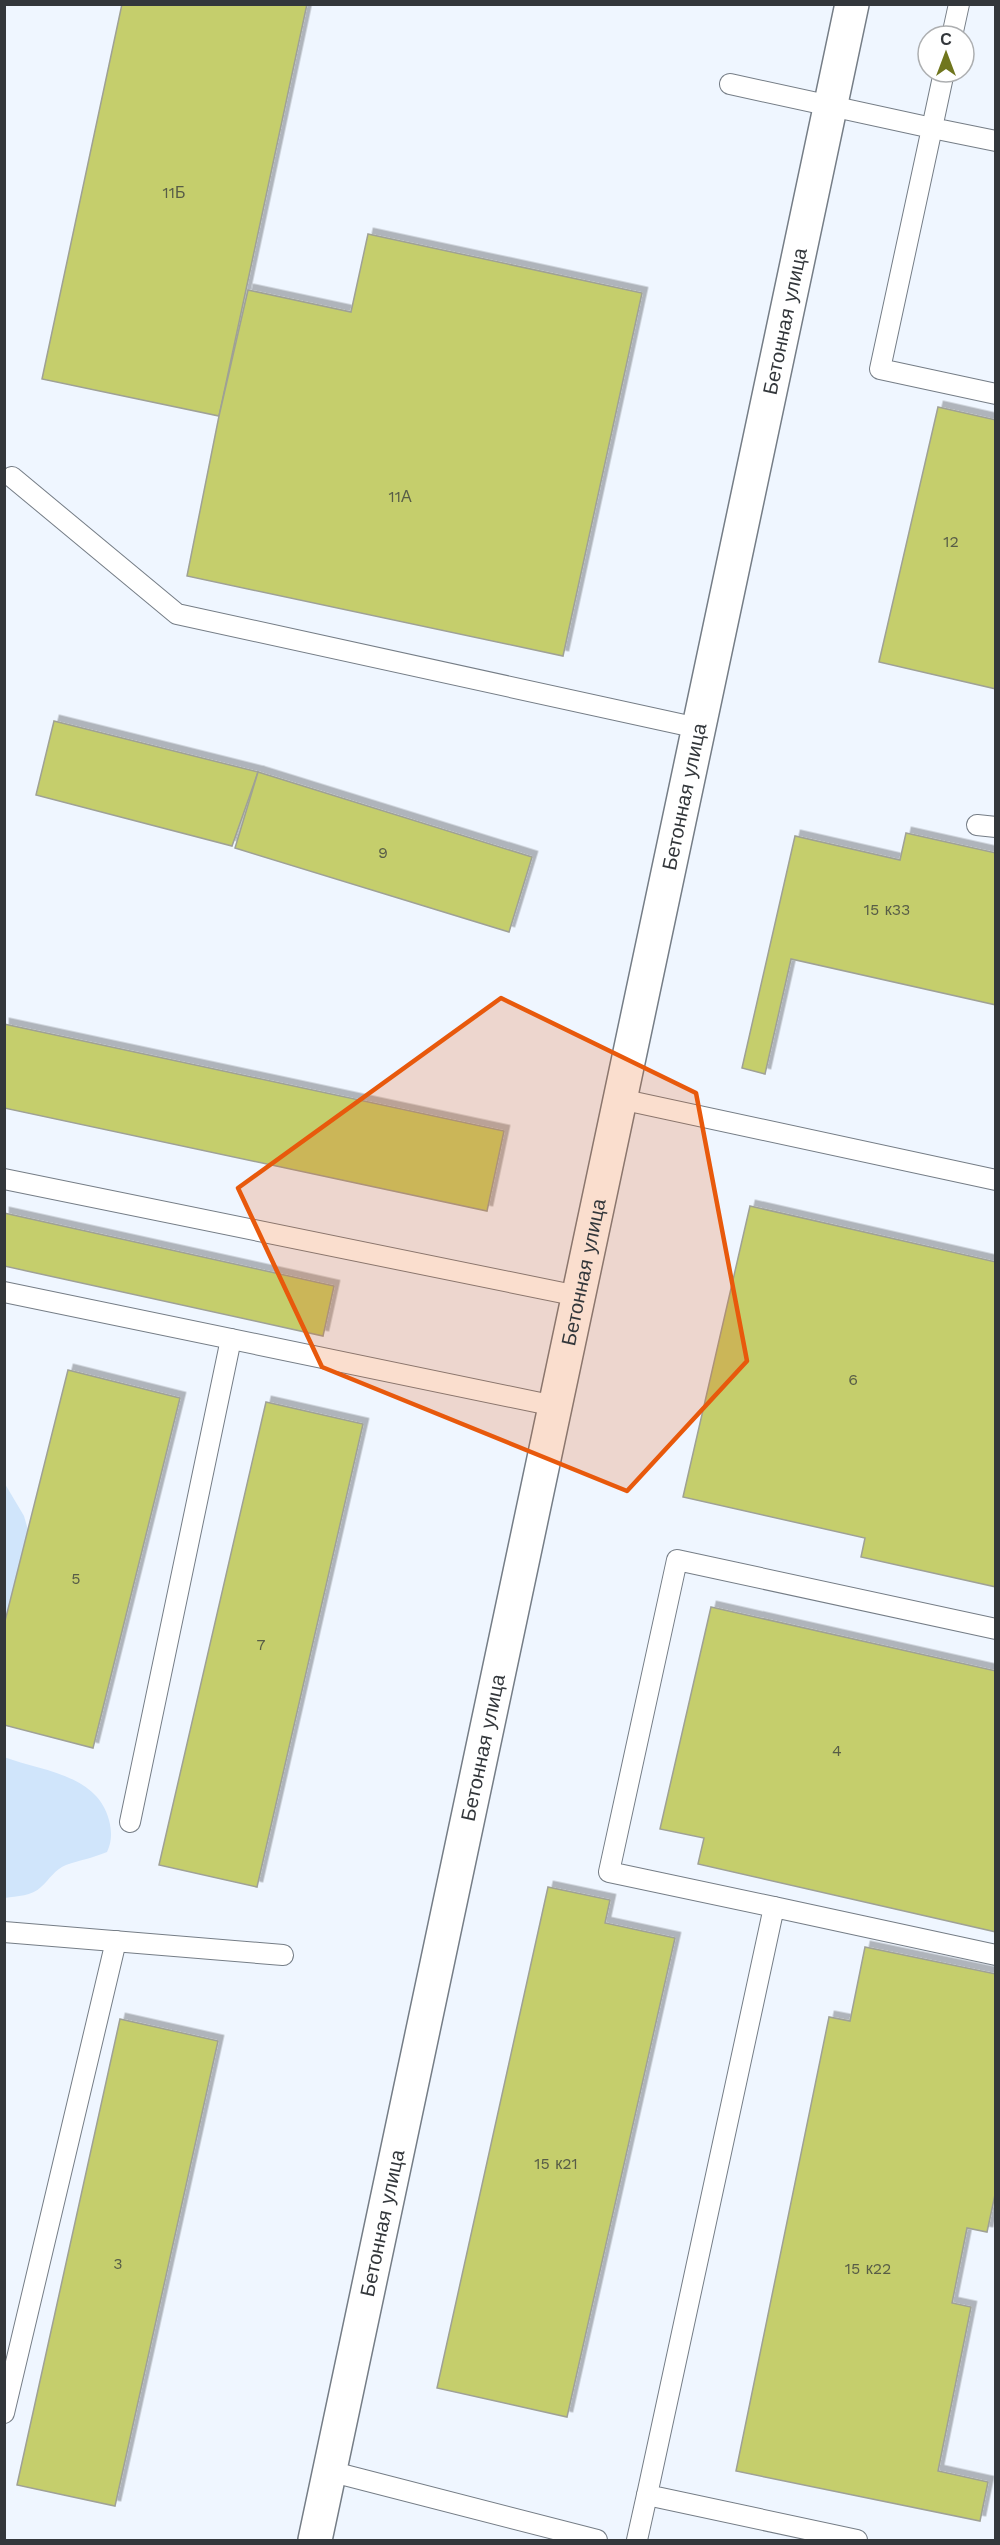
<svg xmlns="http://www.w3.org/2000/svg" width="1000" height="2545" viewBox="0 0 1000 2545" font-family="'Work Sans',sans-serif">
  <style>
    .green { fill: #d0e5fb }
    .building { fill: #c5ce6c; stroke: #9fa195; stroke-width: 1.5; filter: url(#shadow) }
    .lines { fill: none; stroke-linecap: round; stroke-linejoin: round }
    .service-casing { stroke: #757d86; stroke-width: 22 }
    .minor-casing { stroke: #757d86; stroke-width: 36 }
    .service { stroke: #fff; stroke-width: 20 }
    .minor { stroke: #fff; stroke-width: 33 }
    .marked { fill: #e8590c; fill-opacity: 0.2; stroke: #e8590c; stroke-width: 4.5; stroke-linejoin: round }
    .labels { text-anchor: middle; dominant-baseline: central; stroke-width: 4.5; stroke-linejoin: round; paint-order: stroke }
    .number-label { font-size: 16px; fill: #585d47 }
    .street-label { font-size: 20px; fill: #33373b; stroke: #fff }
  </style>
  <defs>
    <filter id="shadow"><feDropShadow dx="5.5" dy="-5.5" stdDeviation="0" flood-color="#0004"/></filter>
  </defs>
  <rect width="100%" height="100%" fill="#eff6ff"/>
  <!-- green -->
  <g class="green">
    <path d="M 5,1484 L 24,1516 L 28,1530 L 5,1625 Z"/>
    <path d="M 4,1757 C 41,1771 97,1774 109,1820 C 112,1832 112,1841 107,1852 C 93,1858 80,1860 66,1865 C 54,1870 50,1879 41,1887 C 32,1896 17,1896 5,1898 Z"/>
  </g>
  <!-- building -->
  <g class="building">
    <path d="M 122,4 L 307,4 L 219,416 L 42,379 Z"/>
    <path d="M 368,234 L 642,293 L 563,656 L 187,576 L 219,416 L 248,290 L 351,312 Z"/>
    <path d="M 938,407 L 996,420 L 996,689 L 879,662 Z"/>
    <path d="M 54,721 L 258,772 L 232,846 L 36,795 Z"/>
    <path d="M 258,772 L 532,857 L 509,932 L 235,848 Z"/>
    <path d="M 906,833 L 996,853 L 996,1005 L 791,959 L 765,1074 L 742,1068 L 795,836 L 900,860 Z"/>
    <path d="M 4,1024 L 504,1131 L 487,1211 L 4,1108 Z"/>
    <path d="M 750,1206 L 996,1262 L 996,1587 L 861,1557 L 865,1538 L 683,1497 Z"/>
    <path d="M 4,1213 L 334,1286 L 323,1336 L 4,1266 Z"/>
    <path d="M 68,1370 L 180,1398 L 93,1748 L 4,1725 L 4,1625 Z"/>
    <path d="M 266,1402 L 363,1424 L 257,1887 L 159,1865 Z"/>
    <path d="M 711,1607 L 996,1671 L 996,1932 L 698,1864 L 704,1838 L 660,1829 Z"/>
    <path d="M 548,1887 L 610,1900 L 605,1923 L 675,1938 L 567,2417 L 437,2388 Z"/>
    <path d="M 865,1947 L 996,1974 L 996,2190 L 987,2232 L 967,2228 L 952,2303 L 971,2307 L 938,2471 L 988,2482 L 980,2521 L 736,2471 L 829,2017 L 850,2021 Z"/>
    <path d="M 120,2019 L 218,2041 L 115,2506 L 17,2485 Z"/>
  </g>
  <g class="lines">
    <defs>
      <g id="service">
        <path d="M 952,36 L 959,4"/>
        <path d="M 944,72 L 932,128 L 996,141"/>
        <path d="M 730,84 L 932,128 L 880,369 L 996,394"/>
        <path d="M 12,477 L 177,614 L 698,728"/>
        <path d="M 977,825 L 996,827"/>
        <path d="M 620,1099 L 996,1180"/>
        <path d="M 4,1179 L 578,1296"/>
        <path d="M 4,1292 L 555,1406"/>
        <path d="M 130,1822 L 231,1339"/>
        <path d="M 774,1907 L 609,1872 L 677,1560 L 996,1629"/>
        <path d="M 4,1932 L 283,1955"/>
        <path d="M 4,2413 L 116,1941"/>
        <path d="M 329,2471 L 597,2540"/>
        <path d="M 637,2540 L 647,2495"/>
        <path d="M 857,2540 L 647,2495 L 774,1907 L 996,1955"/>
      </g>
      <g id="minor">
        <path id="s1" d="M 315,2540 L 852,4"/>
      </g>
    </defs>
    <!-- service casing -->
    <use href="#service" class="service-casing"/>
    <!-- minor casing -->
    <use href="#minor" class="minor-casing"/>
    <!-- service -->
    <use href="#service" class="service"/>
    <!-- minor -->
    <use href="#minor" class="minor"/>
  </g>
  <!-- marked area -->
  <path class="marked" d="M 501,998 L 696,1093 L 747,1361 L 627,1491 L 322,1367 L 238,1188 Z"/>
  <g class="labels">
    <!-- number labels -->
    <g class="number-label">
      <text x="174" y="192">11Б</text>
      <text x="400" y="496">11А</text>
      <text x="951" y="541">12</text>
      <text x="383" y="852">9</text>
      <text x="887" y="909">15 к33</text>
      <text x="853" y="1379">6</text>
      <text x="76" y="1578">5</text>
      <text x="261" y="1644">7</text>
      <text x="837" y="1750">4</text>
      <text x="556" y="2163">15 к21</text>
      <text x="118" y="2263">3</text>
      <text x="868" y="2268">15 к22</text>
    </g>
    <!-- street labels -->
    <g class="street-label">
      <text stroke="none"><textPath href="#s1" startOffset="2268">Бетонная улица</textPath></text>
      <text stroke="none"><textPath href="#s1" startOffset="1782">Бетонная улица</textPath></text>
      <text stroke="none"><textPath href="#s1" startOffset="1296">Бетонная улица</textPath></text>
      <text stroke="none"><textPath href="#s1" startOffset="810">Бетонная улица</textPath></text>
      <text stroke="none"><textPath href="#s1" startOffset="324">Бетонная улица</textPath></text>
    </g>
  </g>
  <!-- border -->
  <rect width="1000" height="2545" fill="none" stroke="#33373b" stroke-width="12"/>
  <!-- north arrow -->
  <g transform="translate(946 54)"><circle r="28" fill="#ffffff" stroke="#adafb1" stroke-width="1.5"/>
  <path d="M0-4.5L10 22L0 15L-10 22Z" fill="#70761e"/>
  <text y="-9" font-size="16" font-weight="bold" text-anchor="middle" fill="#33373b">С</text>
  </g>
</svg>
